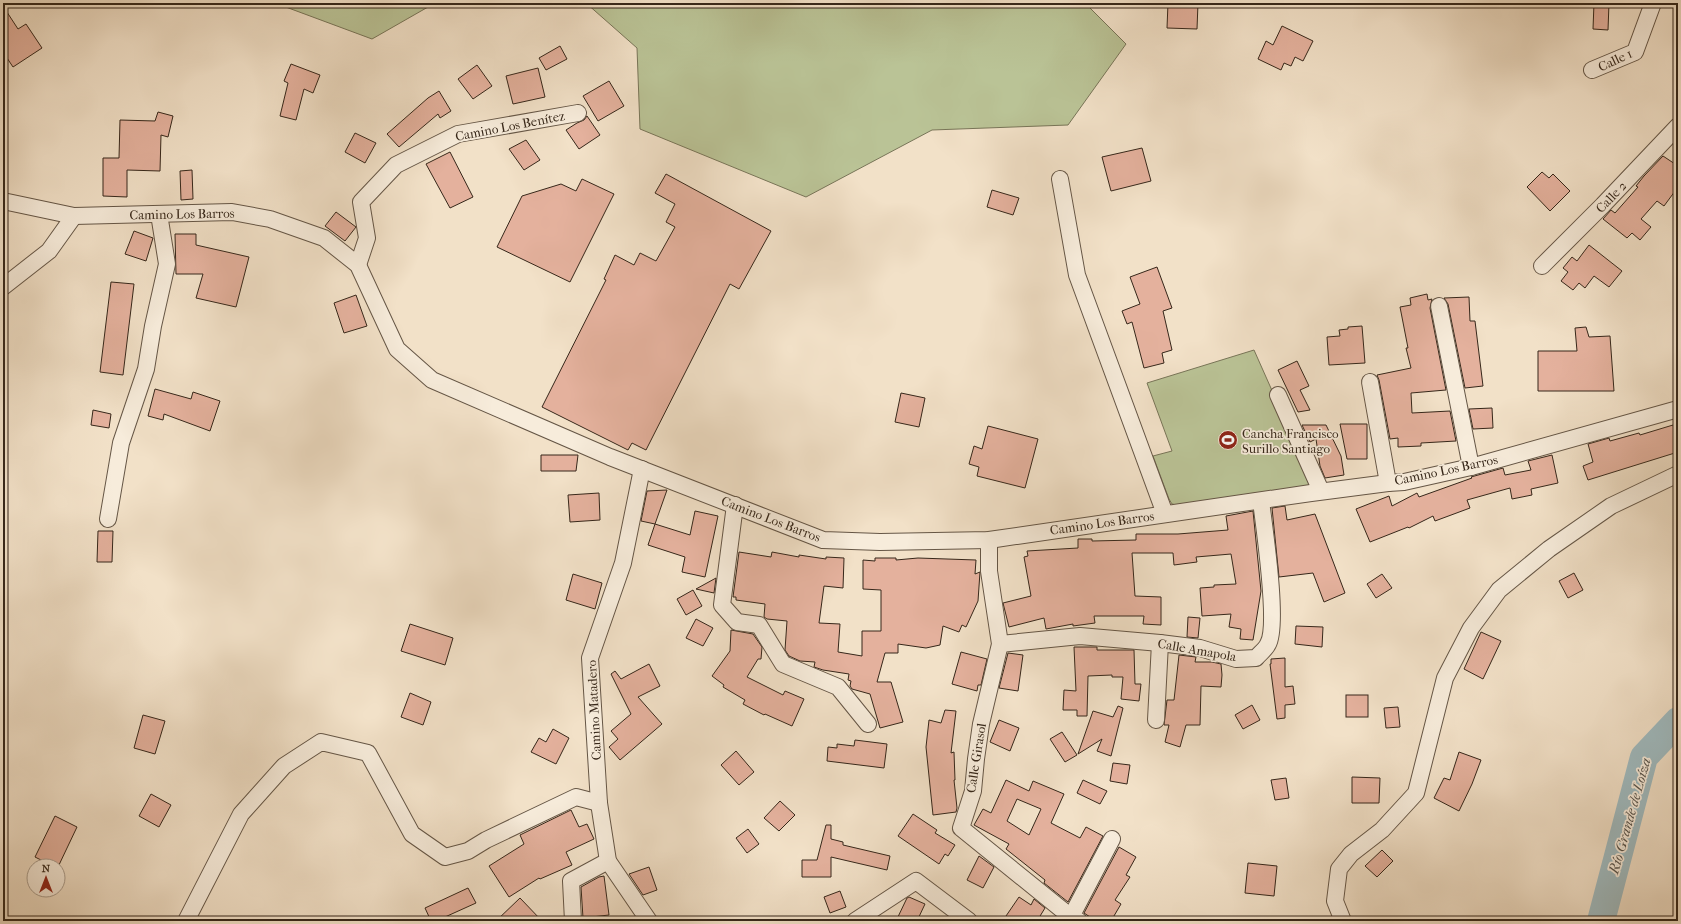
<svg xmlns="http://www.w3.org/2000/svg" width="1681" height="924" viewBox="0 0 1681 924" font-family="'IM FELL French Canon',serif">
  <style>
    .green { fill: #bac396; stroke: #787558 }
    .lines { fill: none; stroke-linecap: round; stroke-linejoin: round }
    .river { stroke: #a0bbc0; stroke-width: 28 }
    .building { fill: #e4b19d; stroke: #36271a; fill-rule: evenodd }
    .minor-casing { stroke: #655646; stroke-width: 18 }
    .minor { stroke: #f7ecdb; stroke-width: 16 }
    .labels { text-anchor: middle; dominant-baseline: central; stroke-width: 3.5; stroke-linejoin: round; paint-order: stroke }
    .street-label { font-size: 13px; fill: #36271a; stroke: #f7ecdb }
    .poi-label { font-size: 13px; fill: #36271a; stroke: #f7ecdb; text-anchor: start }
    .water-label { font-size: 14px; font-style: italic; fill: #56534c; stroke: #f7ecdb }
  </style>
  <rect width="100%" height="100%" fill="#f2e1c8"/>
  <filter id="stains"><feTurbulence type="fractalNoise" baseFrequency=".005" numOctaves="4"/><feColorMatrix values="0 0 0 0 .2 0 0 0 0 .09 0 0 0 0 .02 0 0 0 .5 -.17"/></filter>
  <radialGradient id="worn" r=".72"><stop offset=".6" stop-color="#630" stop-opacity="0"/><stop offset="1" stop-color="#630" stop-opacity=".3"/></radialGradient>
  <!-- green -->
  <g class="green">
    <path d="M 275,3 L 435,3 L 372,39 Z"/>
    <path d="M 586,3 L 1085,3 L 1126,44 L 1068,125 L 932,130 L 806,197 L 640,129 L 637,48 Z"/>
    <path d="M 1254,350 L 1314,485 L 1177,505 L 1172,504 L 1169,499 L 1153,456 L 1172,451 L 1147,383 Z"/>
  </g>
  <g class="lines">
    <!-- river -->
    <path class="river" d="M 1601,921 L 1644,757 L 1678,721"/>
  </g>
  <!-- building -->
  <g class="building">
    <path d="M 1168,3 L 1198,3 L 1197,29 L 1167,28 Z"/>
    <path d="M 1594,3 L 1609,3 L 1608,30 L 1593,29 Z"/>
    <path d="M 3,6 L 18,29 L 26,24 L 42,48 L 13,67 L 3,52 Z"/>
    <path d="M 1282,26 L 1313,41 L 1303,61 L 1295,57 L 1291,66 L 1284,63 L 1281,70 L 1258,59 L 1266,41 L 1273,45 Z"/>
    <path d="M 560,46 L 567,59 L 546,70 L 539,58 Z"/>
    <path d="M 291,64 L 320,75 L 313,93 L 304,89 L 296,120 L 280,116 L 288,83 L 284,81 Z"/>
    <path d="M 477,65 L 492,86 L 473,99 L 458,79 Z"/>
    <path d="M 538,68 L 545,97 L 513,104 L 506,76 Z"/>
    <path d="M 609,81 L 624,106 L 598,121 L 583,96 Z"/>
    <path d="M 439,91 L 451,111 L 440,118 L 438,114 L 399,147 L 387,134 L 428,98 Z"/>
    <path d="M 158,112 L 173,116 L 168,137 L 161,135 L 160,171 L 127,170 L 127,197 L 103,196 L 103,158 L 119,158 L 120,120 L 155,121 Z"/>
    <path d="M 587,116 L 600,135 L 579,149 L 566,130 L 577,123 L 584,120 Z"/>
    <path d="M 355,133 L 376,143 L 365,163 L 345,152 Z"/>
    <path d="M 526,140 L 540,160 L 524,170 L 509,149 Z"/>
    <path d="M 1142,148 L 1151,181 L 1111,191 L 1102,157 Z"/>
    <path d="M 450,152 L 473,197 L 450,208 L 426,164 Z"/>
    <path d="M 1663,156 L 1678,166 L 1678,187 L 1664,206 L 1657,201 L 1641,219 L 1651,227 L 1640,240 L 1632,233 L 1627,238 L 1603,219 L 1611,210 L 1615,213 L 1638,187 L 1636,186 L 1644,176 Z"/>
    <path d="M 192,170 L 193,199 L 181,200 L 180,171 Z"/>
    <path d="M 1542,172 L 1549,178 L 1553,174 L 1570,191 L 1550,211 L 1527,187 Z"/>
    <path d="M 666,174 L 771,231 L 739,289 L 730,284 L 646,450 L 632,443 L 628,450 L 542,407 L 606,280 L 604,279 L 615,255 L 634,265 L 640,253 L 656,261 L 675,227 L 666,222 L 675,204 L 655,193 Z"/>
    <path d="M 582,179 L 614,194 L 570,282 L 497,247 L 522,196 L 561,184 L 576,191 Z"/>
    <path d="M 992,190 L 1019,198 L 1013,215 L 987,207 Z"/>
    <path d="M 336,212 L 356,227 L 345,241 L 325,226 Z"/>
    <path d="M 134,231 L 153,238 L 146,261 L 125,254 Z"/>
    <path d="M 175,234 L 196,234 L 196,245 L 249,257 L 236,307 L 196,298 L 203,274 L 176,274 Z"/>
    <path d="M 1589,245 L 1622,271 L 1609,287 L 1594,276 L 1585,288 L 1579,283 L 1573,290 L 1561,281 L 1568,272 L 1563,268 L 1572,257 L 1577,261 Z"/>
    <path d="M 1157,267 L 1172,308 L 1163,311 L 1172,350 L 1162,353 L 1164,363 L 1144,368 L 1132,322 L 1127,324 L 1122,311 L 1140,304 L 1130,277 Z"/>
    <path d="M 111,282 L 134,284 L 123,375 L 100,372 Z"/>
    <path d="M 1427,294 L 1428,300 L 1432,299 L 1430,308 L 1446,390 L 1411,393 L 1412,413 L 1450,411 L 1456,441 L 1421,443 L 1421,446 L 1398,447 L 1398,438 L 1390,439 L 1379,380 L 1377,375 L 1411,368 L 1406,348 L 1408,348 L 1400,307 L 1411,305 L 1410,298 Z"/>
    <path d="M 356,295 L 367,326 L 344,333 L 334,303 Z"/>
    <path d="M 1469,297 L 1470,321 L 1475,321 L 1483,386 L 1465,388 L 1448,304 L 1444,298 Z"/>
    <path d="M 1362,326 L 1365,363 L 1329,365 L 1327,337 L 1340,336 L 1339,330 L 1348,329 L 1348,327 Z"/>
    <path d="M 1586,327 L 1589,337 L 1610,336 L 1614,391 L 1538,391 L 1538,351 L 1577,351 L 1575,328 Z"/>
    <path d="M 1297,361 L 1309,386 L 1300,390 L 1310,410 L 1298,412 L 1278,370 Z"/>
    <path d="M 155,389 L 191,399 L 193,392 L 220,401 L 210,431 L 164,414 L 163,420 L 148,416 Z"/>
    <path d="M 901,393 L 925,398 L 919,427 L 895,422 Z"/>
    <path d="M 1492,408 L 1493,428 L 1473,429 L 1469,409 Z"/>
    <path d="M 93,410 L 111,414 L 109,428 L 91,425 Z"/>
    <path d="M 1340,424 L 1367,424 L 1367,459 L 1347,459 Z"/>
    <path d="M 1302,425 L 1326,425 L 1341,456 L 1344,475 L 1325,478 L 1320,466 L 1316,439 L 1310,442 Z"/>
    <path d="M 1673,425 L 1676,436 L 1678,435 L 1678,452 L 1588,480 L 1583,466 L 1593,462 L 1588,444 L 1609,438 L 1610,441 L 1639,433 L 1640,435 Z"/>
    <path d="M 988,426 L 1038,439 L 1025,488 L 977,476 L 979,467 L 969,464 L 974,446 L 982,449 Z"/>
    <path d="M 541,455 L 578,455 L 576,471 L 541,471 Z"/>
    <path d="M 1552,455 L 1558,483 L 1531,489 L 1532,495 L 1512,499 L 1510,488 L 1467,500 L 1470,508 L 1435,521 L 1433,516 L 1409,528 L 1408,527 L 1370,542 L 1356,509 L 1389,496 L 1392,506 L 1417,493 L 1419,497 L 1472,478 L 1471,477 L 1503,468 L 1505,475 L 1531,470 L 1528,461 Z"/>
    <path d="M 667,490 L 655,524 L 641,521 L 647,491 Z"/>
    <path d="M 599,493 L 600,520 L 570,522 L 568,495 Z"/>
    <path d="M 1285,506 L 1287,520 L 1315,514 L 1345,593 L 1324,602 L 1313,573 L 1279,577 L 1272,508 Z"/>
    <path d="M 695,511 L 718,516 L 705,577 L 682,572 L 685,557 L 648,545 L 655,524 L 690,535 Z"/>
    <path d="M 1253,511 L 1261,591 L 1253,640 L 1240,639 L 1241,629 L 1229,627 L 1231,614 L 1202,616 L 1200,588 L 1214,587 L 1214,585 L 1236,584 L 1231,554 L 1196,557 L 1197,562 L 1174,565 L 1173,553 L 1132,553 L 1135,596 L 1161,597 L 1161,625 L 1143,624 L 1144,616 L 1094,616 L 1095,623 L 1073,626 L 1073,624 L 1046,629 L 1044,618 L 1009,627 L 1003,603 L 1031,596 L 1024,557 L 1028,556 L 1027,551 L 1078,548 L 1078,539 L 1092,539 L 1092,541 L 1136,540 L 1136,534 L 1178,534 L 1228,530 L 1226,516 Z"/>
    <path d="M 98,531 L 113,531 L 112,562 L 97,562 Z"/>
    <path d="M 739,552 L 771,557 L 772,552 L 799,557 L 799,555 L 826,559 L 826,557 L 844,558 L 843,588 L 824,586 L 819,623 L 840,624 L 838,652 L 862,656 L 862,631 L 881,631 L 881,590 L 863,589 L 863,560 L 875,561 L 875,558 L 896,558 L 896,560 L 918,558 L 976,560 L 975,574 L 980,572 L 978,601 L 966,627 L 962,625 L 959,632 L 943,626 L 940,645 L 926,648 L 898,644 L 898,653 L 885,653 L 877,682 L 891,682 L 903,722 L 880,728 L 870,694 L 852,689 L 850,686 L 851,681 L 848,680 L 849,674 L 823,670 L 814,667 L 815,662 L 800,661 L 789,656 L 785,650 L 787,621 L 767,619 L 764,617 L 765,604 L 736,600 L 736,597 L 733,597 Z"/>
    <path d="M 1574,573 L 1583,590 L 1568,598 L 1559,581 Z"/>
    <path d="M 573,574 L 602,583 L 595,609 L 566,600 Z"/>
    <path d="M 1382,574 L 1392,588 L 1376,598 L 1367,584 Z"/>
    <path d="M 716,578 L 714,593 L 696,589 Z"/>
    <path d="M 693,590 L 702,606 L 686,615 L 677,599 Z"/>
    <path d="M 1188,617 L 1200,618 L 1198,638 L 1187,637 Z"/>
    <path d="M 696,619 L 713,628 L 703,646 L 686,638 Z"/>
    <path d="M 410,624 L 453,638 L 445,665 L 401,651 Z"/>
    <path d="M 1296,626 L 1323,627 L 1322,647 L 1295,644 Z"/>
    <path d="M 731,630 L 753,634 L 762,647 L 761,659 L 758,659 L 747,677 L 783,695 L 785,691 L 804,699 L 792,726 L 765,714 L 764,715 L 743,704 L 745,700 L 723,687 L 724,685 L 712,676 L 730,651 Z"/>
    <path d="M 1481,632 L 1501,641 L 1483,679 L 1464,669 Z"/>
    <path d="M 1074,647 L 1097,647 L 1097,650 L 1134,650 L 1135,684 L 1141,684 L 1139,701 L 1121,699 L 1123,677 L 1112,677 L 1112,675 L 1088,676 L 1087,716 L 1077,716 L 1077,710 L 1063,710 L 1064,690 L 1076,691 Z"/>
    <path d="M 961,652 L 987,659 L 981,685 L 978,685 L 977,691 L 952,684 Z"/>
    <path d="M 1008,653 L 1023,655 L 1018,691 L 999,688 Z"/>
    <path d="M 1179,655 L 1196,657 L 1195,662 L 1212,662 L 1221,664 L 1222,675 L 1221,687 L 1201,686 L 1200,725 L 1186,725 L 1180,747 L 1165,742 L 1169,725 L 1164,725 L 1167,700 L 1174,700 Z"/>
    <path d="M 1285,658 L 1285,687 L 1293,686 L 1295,704 L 1285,705 L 1285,718 L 1277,719 L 1270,664 L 1271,664 L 1271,659 Z"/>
    <path d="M 649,664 L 660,686 L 638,697 L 662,724 L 620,760 L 609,747 L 618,739 L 611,731 L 631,714 L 611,674 L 615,671 L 621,679 Z"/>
    <path d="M 410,693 L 431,702 L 423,725 L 401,717 Z"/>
    <rect x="1346" y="695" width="22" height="22"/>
    <path d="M 1252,705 L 1260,720 L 1243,729 L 1235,715 Z"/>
    <path d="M 1118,706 L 1123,708 L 1111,756 L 1097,751 L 1102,739 L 1078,754 L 1093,711 L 1113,717 Z"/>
    <path d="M 1398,707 L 1400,727 L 1386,728 L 1384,708 Z"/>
    <path d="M 945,710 L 956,711 L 951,753 L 954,752 L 955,780 L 954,780 L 957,808 L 956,812 L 933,815 L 926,747 L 929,720 L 941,723 Z"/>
    <path d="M 143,715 L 165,721 L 155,754 L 134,748 Z"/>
    <path d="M 999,720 L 1019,728 L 1010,751 L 990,742 Z"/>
    <path d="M 553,729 L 569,738 L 556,764 L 531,752 L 539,738 L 546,742 Z"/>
    <path d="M 1062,732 L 1077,755 L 1065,762 L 1050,739 Z"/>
    <path d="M 855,740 L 887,744 L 884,768 L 827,761 L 828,747 L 837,748 L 837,744 L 854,746 Z"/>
    <path d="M 736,751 L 754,772 L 739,785 L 721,765 Z"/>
    <path d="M 1459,752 L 1481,760 L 1472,784 L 1459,811 L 1434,798 L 1444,778 L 1450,780 Z"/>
    <path d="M 1113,763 L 1130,765 L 1127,784 L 1110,781 Z"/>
    <path d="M 1352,777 L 1380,778 L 1379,803 L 1352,803 Z"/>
    <path d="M 1286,778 L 1289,798 L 1275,800 L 1271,780 Z"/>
    <path d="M 1006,780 L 1029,791 L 1033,781 L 1064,794 L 1051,823 L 1080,838 L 1086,827 L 1103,836 L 1068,902 L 1044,883 L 1045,880 L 1006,849 L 1009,844 L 974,825 L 983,809 L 991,813 ZM 1017,799 L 1041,809 L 1029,835 L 1007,821 Z"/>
    <path d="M 1083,780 L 1107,791 L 1100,804 L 1077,793 Z"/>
    <path d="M 151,794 L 171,805 L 159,827 L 139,816 Z"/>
    <path d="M 780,801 L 795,815 L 779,831 L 764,818 Z"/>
    <path d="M 571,810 L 579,827 L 587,824 L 594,839 L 566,852 L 572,865 L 540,879 L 539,878 L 509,897 L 489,866 L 524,844 L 520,835 Z"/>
    <path d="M 913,814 L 937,830 L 935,833 L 955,845 L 948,856 L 945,854 L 939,864 L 898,836 Z"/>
    <path d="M 55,816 L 77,827 L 58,867 L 53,866 L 35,857 Z"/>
    <path d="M 826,825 L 831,825 L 831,839 L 843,842 L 843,845 L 890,856 L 887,870 L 831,857 L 831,877 L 802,877 L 802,860 L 817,860 Z"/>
    <path d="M 748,829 L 759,844 L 747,853 L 736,838 Z"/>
    <path d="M 1119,847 L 1136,857 L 1126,875 L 1130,877 L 1115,900 L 1121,904 L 1111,921 L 1096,921 L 1084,913 Z"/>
    <path d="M 1382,850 L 1393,861 L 1377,877 L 1365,866 Z"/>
    <path d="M 979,856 L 994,867 L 983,888 L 967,880 Z"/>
    <path d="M 1248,863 L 1277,866 L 1274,896 L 1245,893 Z"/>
    <path d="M 649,867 L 657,890 L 643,895 L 629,874 Z"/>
    <path d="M 604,876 L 609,915 L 583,918 L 581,887 L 599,877 Z"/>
    <path d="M 468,888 L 476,903 L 445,917 L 447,921 L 431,921 L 425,908 Z"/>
    <path d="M 840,891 L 846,907 L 830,913 L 824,897 Z"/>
    <path d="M 909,897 L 925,904 L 917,921 L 896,921 L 907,898 Z"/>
    <path d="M 1019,897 L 1031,905 L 1034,899 L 1045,908 L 1037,921 L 1013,921 L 1006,916 Z"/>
    <path d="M 520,898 L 542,921 L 496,921 Z"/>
  </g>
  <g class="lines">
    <defs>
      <g id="minor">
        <path d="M 1592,70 L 1635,52 L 1653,3"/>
        <path d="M 1060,179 L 1077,275 L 1165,514"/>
        <path d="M 3,201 L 74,216 L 232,212 L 270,219 L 324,238 L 358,265 L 397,349 L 432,380 L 610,457 L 823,540 L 880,542 L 989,540 L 1311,493 L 1388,483 L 1404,482 L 1471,467 L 1678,409"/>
        <path d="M 358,265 L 367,238 L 361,202 L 396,165 L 458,134 L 578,113"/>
        <path d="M 1542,266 L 1603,205 L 1678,126"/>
        <path d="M 3,287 L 49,251 L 74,216"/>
        <path d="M 1439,306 L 1471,467"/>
        <path d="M 1370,382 L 1388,483"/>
        <path d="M 1278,395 L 1321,491"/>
        <path d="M 642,469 L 623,563 L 590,658 L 599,803 L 608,861 L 649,921"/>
        <path d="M 735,505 L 722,605 L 737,622 L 759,625 L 783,664 L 838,687 L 868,724"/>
        <path d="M 108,519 L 121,443 L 146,369 L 153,326 L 167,264 L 159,214"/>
        <path d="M 989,540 L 989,571 L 1000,644 L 981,724 L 976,759 L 973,791 L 961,828 L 1071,917 L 1079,921"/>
        <path d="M 1000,644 L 1080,636 L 1160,643 L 1200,648 L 1236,659 L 1256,658 C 1259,654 1266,649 1268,644 C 1279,625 1264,526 1261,501"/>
        <path d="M 1156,720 L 1160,643"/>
        <path d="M 1071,917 L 1112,839"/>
        <path d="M 186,921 L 241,814 L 284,766 L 321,742 L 368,753 L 412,834 L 445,857 L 468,851 L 486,840 L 576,797 L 599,803"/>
        <path d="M 573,921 L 571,881 L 608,861"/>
        <path d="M 855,921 L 916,881 L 969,921"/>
        <path d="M 1343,921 L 1335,901 L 1339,869 L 1351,854 L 1382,830 L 1416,793 L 1445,678 L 1471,628 L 1499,590 L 1549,549 L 1611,506 L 1678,474"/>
      </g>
    </defs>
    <!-- minor casing -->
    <use href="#minor" class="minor-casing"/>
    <!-- minor -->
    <use href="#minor" class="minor"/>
  </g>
  <!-- icons -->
  <defs>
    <symbol id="stadium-disc" viewBox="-11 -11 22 22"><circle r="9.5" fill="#8f2418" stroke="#f7ecdb"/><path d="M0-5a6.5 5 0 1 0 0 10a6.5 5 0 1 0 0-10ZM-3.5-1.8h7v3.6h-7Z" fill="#fff"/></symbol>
  </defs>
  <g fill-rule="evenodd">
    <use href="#stadium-disc" x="1217" y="429" width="22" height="22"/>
  </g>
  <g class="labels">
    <!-- street labels -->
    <g class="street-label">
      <text transform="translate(1615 60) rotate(-25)">Calle 1</text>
      <text transform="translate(510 126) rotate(-11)">Camino Los Benítez</text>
      <text transform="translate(1611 197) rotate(-46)">Calle 2</text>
      <text transform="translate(182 214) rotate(-1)">Camino Los Barros</text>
      <text transform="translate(1446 470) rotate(-12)">Camino Los Barros</text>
      <text transform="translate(771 519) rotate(21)">Camino Los Barros</text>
      <text transform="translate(1102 523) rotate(-8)">Camino Los Barros</text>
      <text transform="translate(1197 650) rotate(10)">Calle Amapola</text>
      <text transform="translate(594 710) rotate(-93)">Camino Matadero</text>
      <text transform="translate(976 758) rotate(-81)">Calle Girasol</text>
    </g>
    <!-- poi labels -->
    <g class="poi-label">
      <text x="1242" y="433">Cancha Francisco<tspan x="1242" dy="15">Surillo Santiago</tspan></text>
    </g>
    <!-- water labels -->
    <g class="water-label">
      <text transform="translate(1630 816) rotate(-74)">Río Grande de Loíza</text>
    </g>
  </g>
  <!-- margin -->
  <rect width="1681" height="924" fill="none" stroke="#f2e1c8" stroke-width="16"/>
  <rect x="4" y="4" width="1673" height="916" fill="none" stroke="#36271a" stroke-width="2"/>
  <rect x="8" y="8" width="1665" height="908" fill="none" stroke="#36271a"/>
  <!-- north arrow -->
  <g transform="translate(46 878)"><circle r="19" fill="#f7ecdb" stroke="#aa9d8e"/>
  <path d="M0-3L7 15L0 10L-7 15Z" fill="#8f2418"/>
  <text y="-6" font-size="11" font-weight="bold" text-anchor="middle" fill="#36271a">N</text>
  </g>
  <rect width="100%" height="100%" filter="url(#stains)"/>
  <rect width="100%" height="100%" fill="url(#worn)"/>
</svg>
